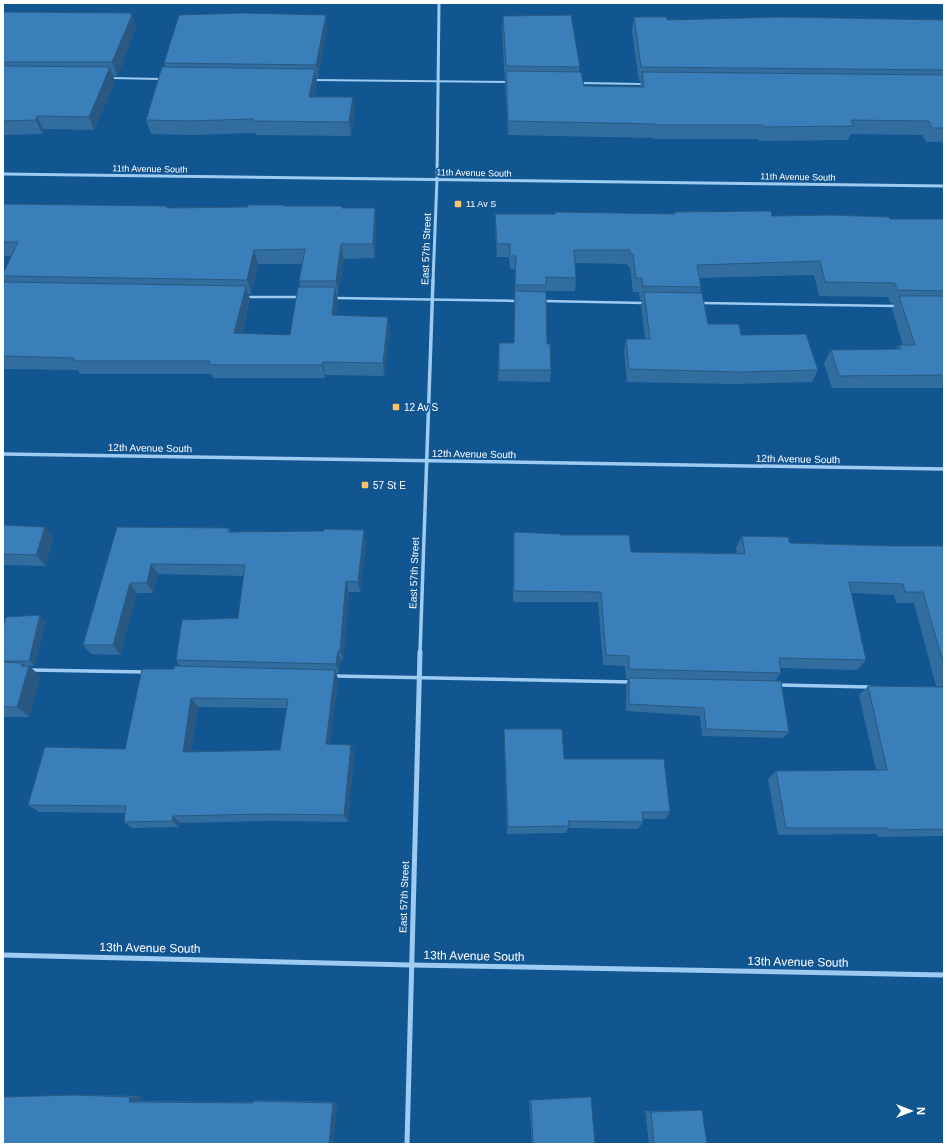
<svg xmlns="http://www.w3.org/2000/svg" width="947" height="1147" viewBox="0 0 947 1147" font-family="Helvetica,sans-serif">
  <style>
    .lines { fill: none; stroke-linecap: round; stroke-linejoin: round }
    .service-far2 { stroke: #9dcbf2; stroke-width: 2 }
    .service-far1 { stroke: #9dcbf2; stroke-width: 2.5 }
    .service { stroke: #9dcbf2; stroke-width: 3.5 }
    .minor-far2 { stroke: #9dcbf2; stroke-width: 3 }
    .minor-far1 { stroke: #9dcbf2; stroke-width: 3.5 }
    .minor { stroke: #9dcbf2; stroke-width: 5 }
    .wall { fill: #326da0; fill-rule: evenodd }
    .shaded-wall { fill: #295982 }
    .building { fill: #3a7fba; stroke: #295982; fill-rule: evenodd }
    .poi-dot { fill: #ffc25f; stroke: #115591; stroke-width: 1.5 }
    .labels { text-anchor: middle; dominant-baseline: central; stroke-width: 3.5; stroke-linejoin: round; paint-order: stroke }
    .far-street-label { font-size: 9px; fill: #fff; stroke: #115591 }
    .far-poi-label { font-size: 9px; fill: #fff; stroke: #115591; text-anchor: start }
    .street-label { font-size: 10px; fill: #fff; stroke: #115591 }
    .poi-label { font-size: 10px; fill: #fff; stroke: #115591; text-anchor: start }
    .near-street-label { font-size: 12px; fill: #fff; stroke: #115591 }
  </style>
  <rect width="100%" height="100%" fill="#115591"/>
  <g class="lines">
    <!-- service-far2 -->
    <g class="service-far2">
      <path d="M 111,78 L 161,79"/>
      <path d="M 313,80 L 509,82"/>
      <path d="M 581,83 L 643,84"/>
    </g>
    <!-- service-far1 -->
    <g class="service-far1">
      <path d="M 246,297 L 300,297"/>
      <path d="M 334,298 L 518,301"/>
      <path d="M 544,301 L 644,303"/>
      <path d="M 702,303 L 896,306"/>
    </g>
    <!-- service -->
    <g class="service">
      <path d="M 31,670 L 145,672"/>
      <path d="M 335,676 L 631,682"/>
      <path d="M 779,685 L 869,687"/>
    </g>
    <!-- minor-far2 -->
    <g class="minor-far2">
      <path d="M 3,174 L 944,186"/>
      <path d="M 433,281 L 437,179 L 439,3"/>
    </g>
    <!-- minor-far1 -->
    <g class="minor-far1">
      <path d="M 3,454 L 944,469"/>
      <path d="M 420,653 L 433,280"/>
    </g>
    <!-- minor -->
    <g class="minor">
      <path d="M 3,955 L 411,965 L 944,975"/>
      <path d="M 407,1144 L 420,652"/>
    </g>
  </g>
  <!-- wall -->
  <g class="wall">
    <path d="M 3,12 L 131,13 L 136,28 L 117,76 L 113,76 L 115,81 L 94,130 L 43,129 L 42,134 L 3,135 Z"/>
    <path d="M 503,16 L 580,67 L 579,72 L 584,86 L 640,87 L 641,81 L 639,81 L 632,31 L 634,17 L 667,20 L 944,20 L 944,142 L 926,142 L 922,135 L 851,134 L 848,140 L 759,141 L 759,139 L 653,139 L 653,138 L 508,135 L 502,29 Z"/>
    <path d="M 327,28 L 318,78 L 316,78 L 317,83 L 314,97 L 355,111 L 351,136 L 256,135 L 255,133 L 192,135 L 151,134 L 146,120 L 165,67 L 164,63 Z"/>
    <path d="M 3,204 L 168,208 L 284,206 L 343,208 L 375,208 L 376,222 L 375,258 L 344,259 L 338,295 L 337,295 L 338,301 L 336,315 L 390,330 L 384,376 L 325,375 L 325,378 L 213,378 L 212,374 L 80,374 L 78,370 L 3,369 L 3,282 L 6,282 L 3,278 L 3,274 L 11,256 L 3,256 ZM 258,264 L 302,264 L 299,281 L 300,287 L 290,335 L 242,334 L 250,299 L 248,294 L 251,294 Z"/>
    <path d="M 674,212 L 772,216 L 890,219 L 944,219 L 944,388 L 832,388 L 824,363 L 831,350 L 896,349 L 899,345 L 903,345 L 892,309 L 895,304 L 890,303 L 888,297 L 819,296 L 814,275 L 700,278 L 701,287 L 700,293 L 708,324 L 741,335 L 818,370 L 812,382 L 733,384 L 627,382 L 624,351 L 626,339 L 645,339 L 641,305 L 642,300 L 640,300 L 639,292 L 633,292 L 630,267 L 628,267 L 627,264 L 575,263 L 576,278 L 575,291 L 545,291 L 547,344 L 551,370 L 550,382 L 498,381 L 499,343 L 514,343 L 515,269 L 510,269 L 509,257 L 497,257 L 495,228 L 495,214 L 674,214 Z"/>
    <path d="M 3,525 L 54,538 L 45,566 L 3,565 Z"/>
    <path d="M 117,527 L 229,528 L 231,532 L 366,541 L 360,592 L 349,592 L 343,660 L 341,660 L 339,673 L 336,673 L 338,679 L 330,744 L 351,745 L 354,753 L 348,822 L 270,821 L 180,823 L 179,827 L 132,828 L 124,822 L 125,813 L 39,812 L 28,805 L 125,749 L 174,669 L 180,666 L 176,660 L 238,618 L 244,576 L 158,574 L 153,593 L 137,593 L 120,655 L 91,654 L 83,645 ZM 198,707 L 287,708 L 280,750 L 191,752 Z"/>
    <path d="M 514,532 L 560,535 L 631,552 L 737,553 L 736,547 L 742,536 L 790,543 L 892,546 L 944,546 L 944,686 L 936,686 L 914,603 L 896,603 L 894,595 L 851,593 L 866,660 L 857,670 L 781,668 L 781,673 L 775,681 L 789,732 L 783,738 L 702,736 L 700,716 L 626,711 L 626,685 L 628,679 L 626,679 L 625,666 L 603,665 L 598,602 L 513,602 L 513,544 Z"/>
    <path d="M 46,621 L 34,666 L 29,666 L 40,676 L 29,717 L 3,717 L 3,628 Z"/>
    <path d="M 868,686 L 944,687 L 944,836 L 878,837 L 877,834 L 778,835 L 768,779 L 776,771 L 876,770 L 859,695 Z"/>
    <path d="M 504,729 L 670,812 L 665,819 L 642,819 L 643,822 L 638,829 L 568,828 L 566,833 L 507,834 L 504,738 Z"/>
    <path d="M 86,1095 L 141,1096 L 140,1101 L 253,1102 L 253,1101 L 260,1100 L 337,1102 L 333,1144 L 3,1097 Z"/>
    <path d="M 587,1097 L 591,1097 L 595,1144 L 532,1144 L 529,1100 Z"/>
    <path d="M 695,1110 L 702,1110 L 707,1144 L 649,1144 L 645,1111 Z"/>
  </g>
  <!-- shaded-wall -->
  <g class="shaded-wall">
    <path d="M 131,13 L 136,28 L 117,76 L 112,62 Z"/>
    <path d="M 326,15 L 327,28 L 318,78 L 316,65 Z"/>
    <path d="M 110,67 L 115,81 L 94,130 L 89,117 Z"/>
    <path d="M 315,69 L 317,83 L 311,111 L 309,97 Z"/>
    <path d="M 353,97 L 355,111 L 351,136 L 349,122 Z"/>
    <path d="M 37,116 L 43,129 L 42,134 L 36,120 Z"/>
    <path d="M 375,208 L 376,222 L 375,258 L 373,244 Z"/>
    <path d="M 341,244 L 344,259 L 338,295 L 336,281 Z"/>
    <path d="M 254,250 L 258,264 L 251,294 L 247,280 Z"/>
    <path d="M 246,286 L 250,299 L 238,347 L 234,333 Z"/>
    <path d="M 335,287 L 338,301 L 334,328 L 332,315 Z"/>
    <path d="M 388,317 L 390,330 L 384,376 L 383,363 Z"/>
    <path d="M 323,362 L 325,375 L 325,378 L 322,365 Z"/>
    <path d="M 45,527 L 54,538 L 45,566 L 36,555 Z"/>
    <path d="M 364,530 L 366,541 L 360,592 L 358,582 Z"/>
    <path d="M 151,564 L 158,574 L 153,593 L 147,583 Z"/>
    <path d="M 346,581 L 349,592 L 343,660 L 340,651 Z"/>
    <path d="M 130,583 L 137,593 L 120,655 L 113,645 Z"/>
    <path d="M 40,615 L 46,621 L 34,666 L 29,661 Z"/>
    <path d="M 338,651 L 341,660 L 339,673 L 336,664 Z"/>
    <path d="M 22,663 L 28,669 L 29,666 L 40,676 L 29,717 L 17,707 L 21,666 Z"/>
    <path d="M 335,670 L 338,679 L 329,752 L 326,744 Z"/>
    <path d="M 191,698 L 198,707 L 190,760 L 183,752 Z"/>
    <path d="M 351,745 L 354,753 L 348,822 L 344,815 Z"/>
    <path d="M 173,816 L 180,823 L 179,827 L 172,821 Z"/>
    <path d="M 141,1096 L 140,1101 L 129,1102 L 130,1097 Z"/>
    <path d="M 337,1102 L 333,1144 L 329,1144 L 333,1103 Z"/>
  </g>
  <!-- building -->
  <g class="building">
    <path d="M 3,12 L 131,13 L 131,15 L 132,15 L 112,62 L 3,62 Z"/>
    <path d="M 242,13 L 326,15 L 316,65 L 164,63 L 179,15 Z"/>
    <path d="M 571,15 L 580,67 L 506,66 L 503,16 Z"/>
    <path d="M 634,17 L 667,17 L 667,20 L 781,17 L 944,20 L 944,70 L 641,67 Z"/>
    <path d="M 3,66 L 110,67 L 89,117 L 37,116 L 36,120 L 3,121 Z"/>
    <path d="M 162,67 L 315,69 L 309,97 L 353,97 L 349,122 L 253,121 L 253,119 L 188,121 L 146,120 Z"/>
    <path d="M 506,71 L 581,72 L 584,86 L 644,87 L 642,72 L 944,75 L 944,128 L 932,128 L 929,121 L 851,120 L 854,126 L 764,127 L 763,125 L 656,125 L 655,124 L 508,121 Z"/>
    <path d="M 3,204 L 167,206 L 167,208 L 248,207 L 248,205 L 284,205 L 283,206 L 342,206 L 342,208 L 375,208 L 373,244 L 341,244 L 336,281 L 299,281 L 305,249 L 254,250 L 247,280 L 3,276 L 3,274 L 18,242 L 3,242 Z"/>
    <path d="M 771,211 L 772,216 L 830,215 L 889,217 L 890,219 L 944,219 L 944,291 L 897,290 L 895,283 L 825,282 L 820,261 L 697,265 L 701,287 L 643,286 L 642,278 L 636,278 L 633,254 L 630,254 L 630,250 L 574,250 L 576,278 L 546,277 L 546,285 L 515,285 L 516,256 L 510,256 L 510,244 L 497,244 L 495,214 L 555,214 L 555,212 L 675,214 L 674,212 Z"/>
    <path d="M 3,282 L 246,286 L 234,333 L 290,335 L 298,287 L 335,287 L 332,315 L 388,317 L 383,363 L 323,362 L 322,365 L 209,365 L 210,361 L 73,361 L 74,358 L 3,356 Z"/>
    <path d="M 515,291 L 546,292 L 547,344 L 550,344 L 551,370 L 499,370 L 499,343 L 514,343 Z"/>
    <path d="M 644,292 L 702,293 L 708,324 L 739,324 L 741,335 L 806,334 L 818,370 L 738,372 L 629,369 L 626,339 L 650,339 Z"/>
    <path d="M 899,296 L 944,296 L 944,375 L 839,376 L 831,350 L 901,349 L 899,345 L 915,345 Z"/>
    <path d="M 3,525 L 45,527 L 36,555 L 3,554 Z"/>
    <path d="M 117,527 L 229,528 L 228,532 L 324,531 L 324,529 L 364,530 L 358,582 L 346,581 L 340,651 L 338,651 L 336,664 L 176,660 L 182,620 L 238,618 L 245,565 L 151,564 L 147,583 L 130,583 L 113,645 L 83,645 Z"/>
    <path d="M 514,532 L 560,534 L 560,535 L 629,535 L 631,552 L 745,554 L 742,536 L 788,537 L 790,543 L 892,546 L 944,546 L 944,666 L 923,592 L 905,592 L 903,584 L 849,582 L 866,660 L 779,658 L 781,673 L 629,669 L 629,656 L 606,655 L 601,592 L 514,591 Z"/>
    <path d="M 40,615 L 29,661 L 3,661 L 3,653 L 4,648 L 3,648 L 3,628 L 6,617 Z"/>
    <path d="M 3,662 L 22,663 L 21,666 L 29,666 L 17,707 L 3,707 Z"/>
    <path d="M 174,666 L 335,670 L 326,744 L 351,745 L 344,815 L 265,814 L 173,816 L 172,821 L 124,822 L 126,806 L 28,805 L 45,747 L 125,749 L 142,669 L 174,669 ZM 191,698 L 288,699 L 280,750 L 183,752 Z"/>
    <path d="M 629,678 L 781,681 L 789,732 L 706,729 L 704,708 L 629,704 Z"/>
    <path d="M 868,686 L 944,687 L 944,829 L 889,830 L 888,828 L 786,828 L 776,771 L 887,770 Z"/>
    <path d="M 504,729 L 562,729 L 564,759 L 664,759 L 670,812 L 642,812 L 643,822 L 568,821 L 569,826 L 508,827 Z"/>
    <path d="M 74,1095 L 130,1097 L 129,1102 L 253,1103 L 253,1101 L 333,1103 L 329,1144 L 3,1144 L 3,1097 Z"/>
    <path d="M 591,1097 L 595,1144 L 533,1144 L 531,1100 Z"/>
    <path d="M 702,1110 L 707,1144 L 654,1144 L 651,1112 Z"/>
  </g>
  <!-- markers -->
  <g class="poi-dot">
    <rect x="454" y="200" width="8" height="8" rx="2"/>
    <rect x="392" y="403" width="8" height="8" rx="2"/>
    <rect x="361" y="481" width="8" height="8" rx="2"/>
  </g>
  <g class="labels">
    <!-- far-street labels -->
    <g class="far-street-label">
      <text transform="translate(150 169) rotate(1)">11th Avenue South</text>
      <text transform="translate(474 173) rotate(1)">11th Avenue South</text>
      <text transform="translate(798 177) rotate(1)">11th Avenue South</text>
    </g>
    <!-- far-poi labels -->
    <g class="far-poi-label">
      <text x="466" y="204">11 Av S</text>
    </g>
    <!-- street labels -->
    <g class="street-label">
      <text transform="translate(426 249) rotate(-88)">East 57th Street</text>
      <text transform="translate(150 448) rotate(1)">12th Avenue South</text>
      <text transform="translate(474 454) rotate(1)">12th Avenue South</text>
      <text transform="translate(798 459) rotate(1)">12th Avenue South</text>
      <text transform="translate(414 573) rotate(-88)">East 57th Street</text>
      <text transform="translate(404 897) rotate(-88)">East 57th Street</text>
    </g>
    <!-- poi labels -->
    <g class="poi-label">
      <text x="404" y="407">12 Av S</text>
      <text x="373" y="485">57 St E</text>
    </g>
    <!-- near-street labels -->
    <g class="near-street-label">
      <text transform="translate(150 948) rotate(1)">13th Avenue South</text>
      <text transform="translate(474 956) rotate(1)">13th Avenue South</text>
      <text transform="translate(798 962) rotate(1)">13th Avenue South</text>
    </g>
  </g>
  <!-- border -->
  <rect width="947" height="1147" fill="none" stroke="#ffffff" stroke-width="8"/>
  <!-- north arrow -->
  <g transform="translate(911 1111) rotate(90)" stroke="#115591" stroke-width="3" paint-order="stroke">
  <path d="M0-3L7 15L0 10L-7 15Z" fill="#ffffff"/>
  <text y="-6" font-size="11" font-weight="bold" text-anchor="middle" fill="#ffffff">N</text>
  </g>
</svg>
